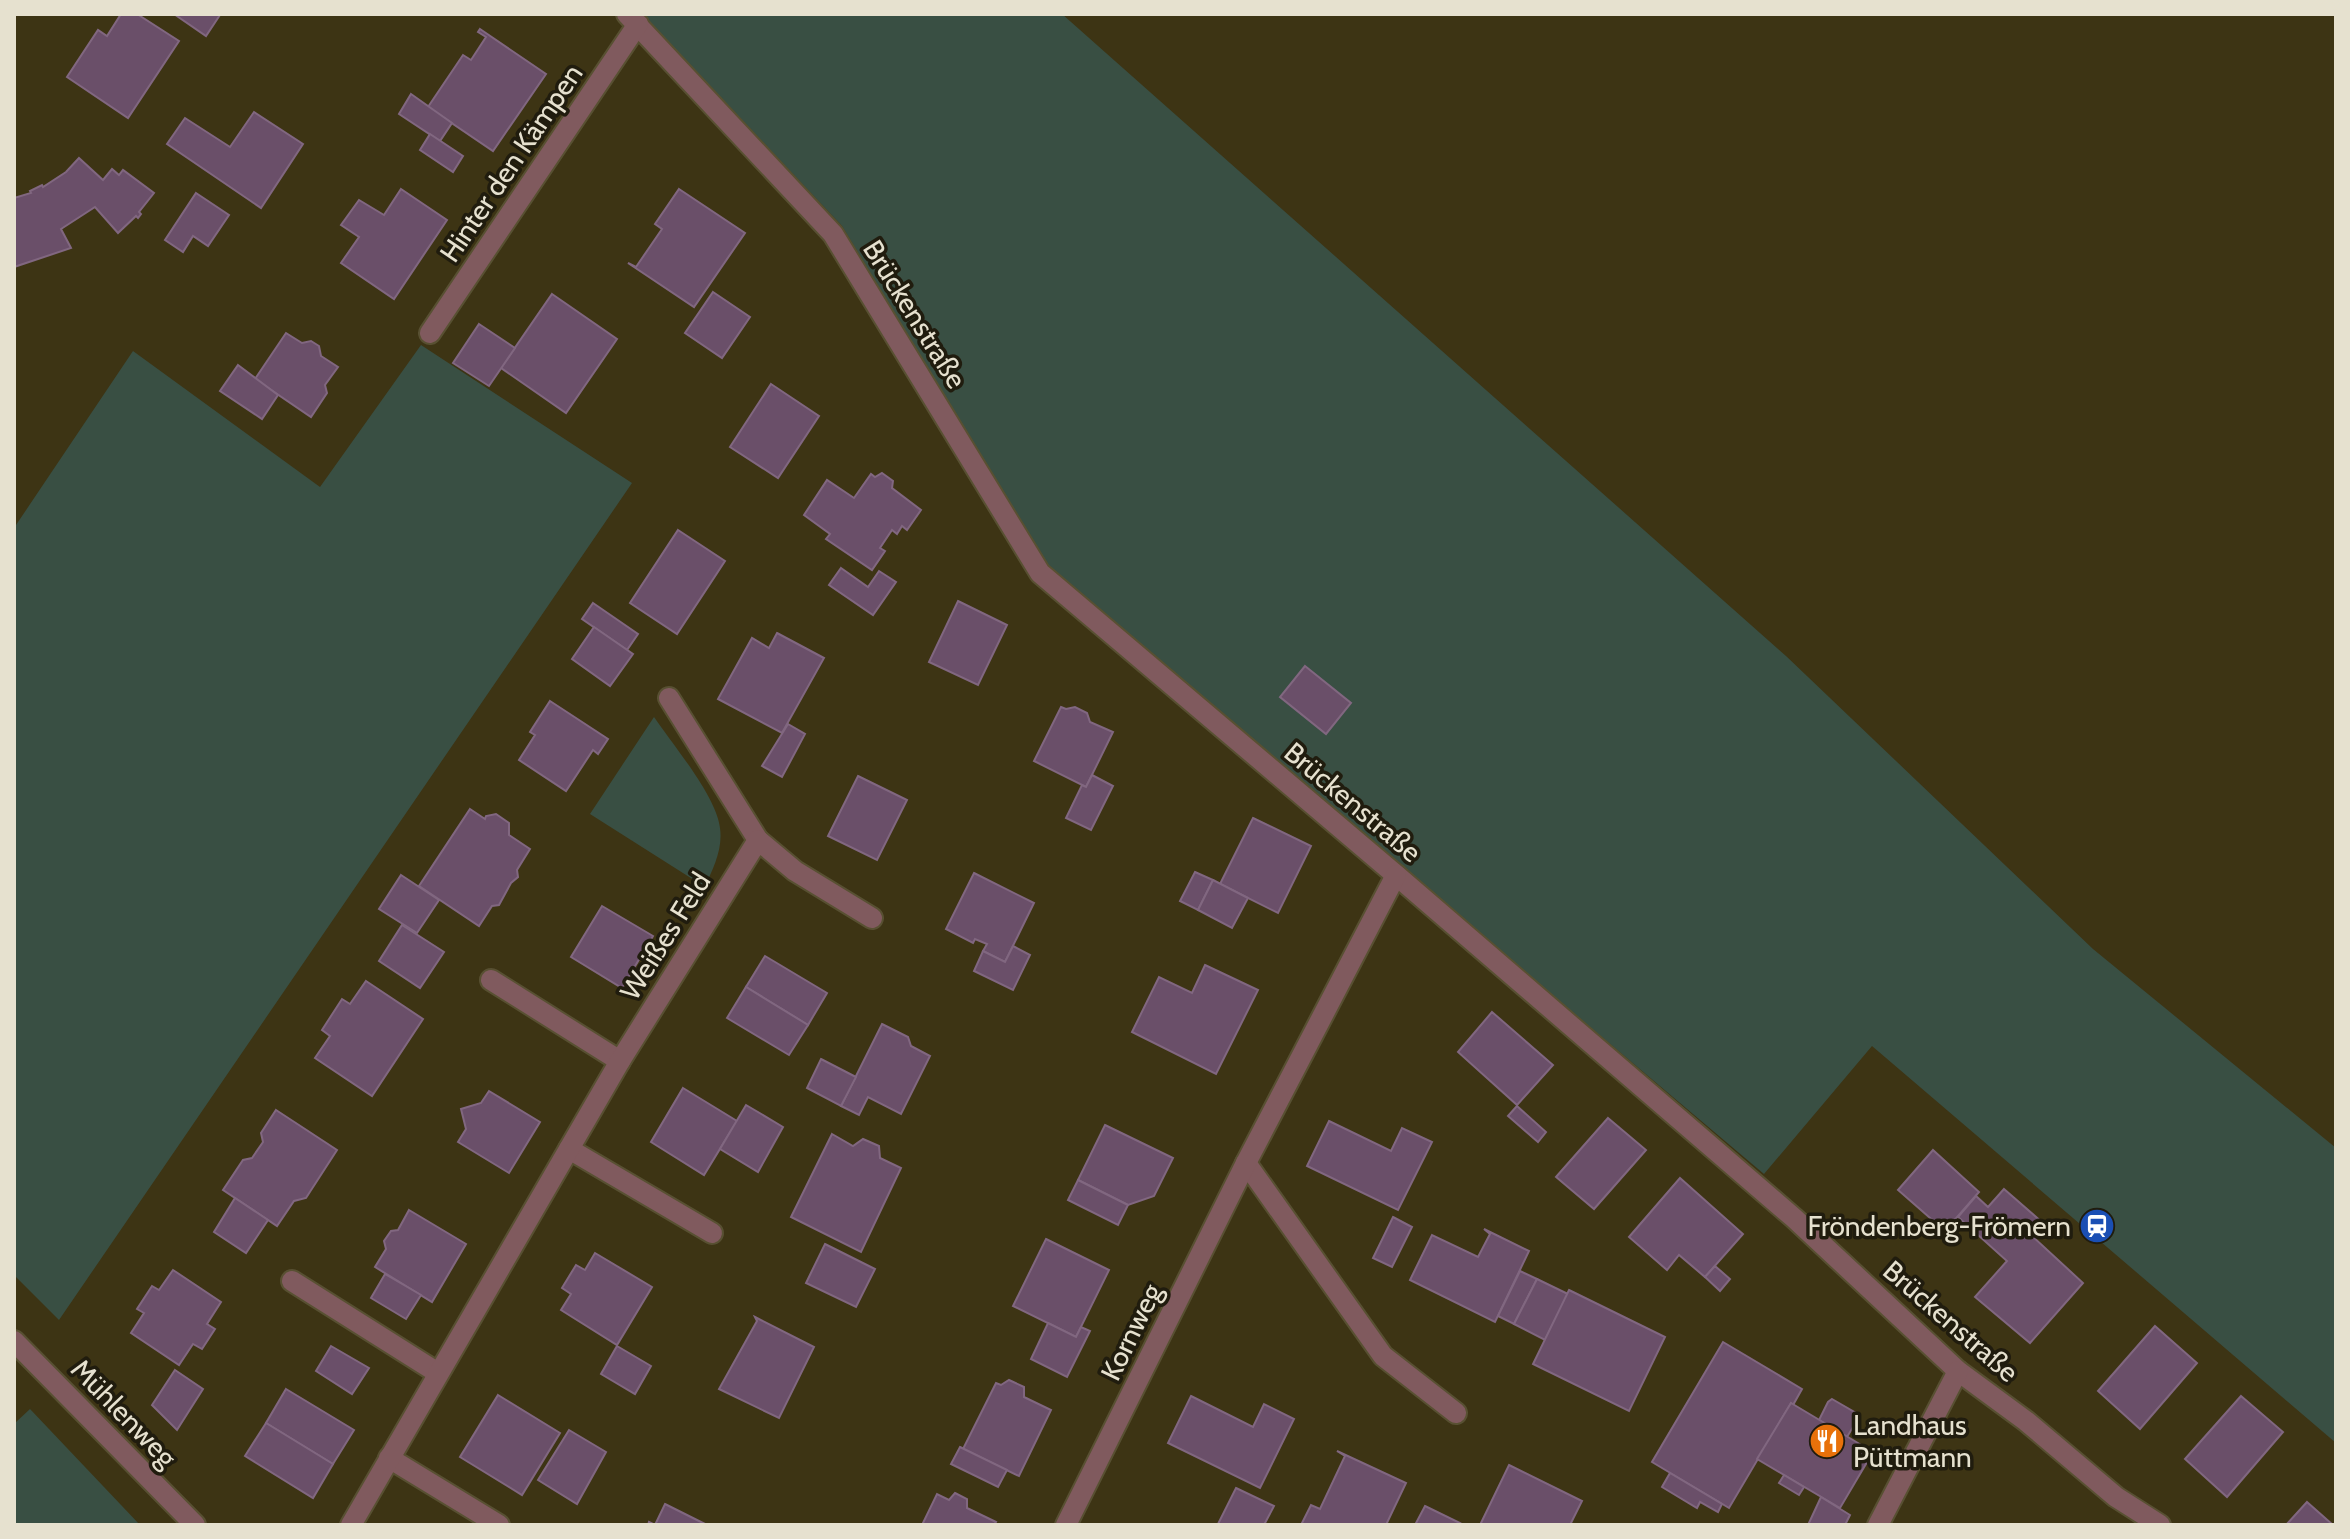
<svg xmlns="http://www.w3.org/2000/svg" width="2350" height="1539" viewBox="0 0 2350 1539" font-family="Cabin,sans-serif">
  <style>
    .green { fill: #394f43 }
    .building { fill: #6a4f69; stroke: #816780; stroke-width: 2 }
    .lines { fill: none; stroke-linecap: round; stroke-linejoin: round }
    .minor-casing { stroke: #585032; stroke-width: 24 }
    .minor { stroke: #805a5e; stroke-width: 20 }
    .labels { text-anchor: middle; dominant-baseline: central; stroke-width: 7; stroke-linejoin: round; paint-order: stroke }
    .street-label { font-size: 28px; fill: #e6e1cf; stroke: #201c0e }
    .poi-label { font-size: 28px; fill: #e6e1cf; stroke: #201c0e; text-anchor: end }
  </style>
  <rect width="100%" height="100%" fill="#3d3414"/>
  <!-- green -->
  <g class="green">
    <path d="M 642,14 L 1062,14 L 1786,656 L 2093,949 L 2336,1148 L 2336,1443 L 1872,1046 L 1764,1174 L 1049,570 L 842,226 Z"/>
    <path d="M 421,345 L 632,483 L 59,1320 L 14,1275 L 14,528 L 133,351 L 320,487 Z"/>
    <path d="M 654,717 C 673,745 717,797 720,828 C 723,850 713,868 705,887 L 590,814 Z"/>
    <path d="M 30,1409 L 140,1525 L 14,1525 L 14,1424 Z"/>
  </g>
  <!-- building -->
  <g class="building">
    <path d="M 121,14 L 137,14 L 179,41 L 128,118 L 67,77 L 98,30 L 107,36 Z"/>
    <path d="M 174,14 L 219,14 L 220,15 L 206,36 Z"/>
    <path d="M 480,29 L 546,74 L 493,151 L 428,107 L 463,55 L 471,60 L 486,37 L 478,32 Z"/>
    <path d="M 411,94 L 452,123 L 440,141 L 399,114 Z"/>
    <path d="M 254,112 L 303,144 L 261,208 L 167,144 L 185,118 L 230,147 Z"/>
    <path d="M 430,134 L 463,156 L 453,172 L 420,150 Z"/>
    <path d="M 79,158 L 103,180 L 112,169 L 119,175 L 123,170 L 154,193 L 139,212 L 141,214 L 138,218 L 136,216 L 118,233 L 95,207 L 61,229 L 71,248 L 14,267 L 14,198 L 31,193 L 30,191 L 42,185 L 43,187 L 66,172 Z"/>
    <path d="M 401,189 L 447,220 L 394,299 L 341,263 L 359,237 L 341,225 L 359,200 L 384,215 Z"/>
    <path d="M 679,189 L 745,233 L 694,307 L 628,263 L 636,267 L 662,229 L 655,224 Z"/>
    <path d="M 196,193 L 229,215 L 208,246 L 193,236 L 183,252 L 165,240 Z"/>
    <path d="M 713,292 L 750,317 L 722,358 L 685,333 Z"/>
    <path d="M 552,294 L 617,339 L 566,413 L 501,368 Z"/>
    <path d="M 479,324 L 515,348 L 489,386 L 453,363 Z"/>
    <path d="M 286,333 L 302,343 L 311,341 L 319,346 L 321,356 L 338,367 L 325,385 L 327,393 L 311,417 L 255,379 Z"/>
    <path d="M 238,365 L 278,395 L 262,419 L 220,391 Z"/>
    <path d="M 771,384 L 819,416 L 778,478 L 730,447 Z"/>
    <path d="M 882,473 L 893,481 L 892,488 L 921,510 L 907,530 L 902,526 L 897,534 L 892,530 L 880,548 L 885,551 L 872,570 L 826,539 L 830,534 L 804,515 L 827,480 L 854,498 L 871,474 L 875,477 Z"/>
    <path d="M 678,530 L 725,561 L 677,634 L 630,603 Z"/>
    <path d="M 841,568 L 868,587 L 879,571 L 896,582 L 873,615 L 829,585 Z"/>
    <path d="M 958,601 L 1007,625 L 978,685 L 929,662 Z"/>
    <path d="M 593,603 L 638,634 L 627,650 L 582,619 Z"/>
    <path d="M 594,627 L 633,654 L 610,686 L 572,659 Z"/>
    <path d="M 777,633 L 824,658 L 782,733 L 718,699 L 752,638 L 769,648 Z"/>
    <path d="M 1305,666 L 1351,703 L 1326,734 L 1280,697 Z"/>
    <path d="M 550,701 L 608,739 L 598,754 L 593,750 L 566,791 L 519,760 L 535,735 L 530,732 Z"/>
    <path d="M 1061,707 L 1066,709 L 1075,707 L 1087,713 L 1090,722 L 1113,732 L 1086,787 L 1034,761 Z"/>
    <path d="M 788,724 L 805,734 L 782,777 L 762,766 Z"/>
    <path d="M 1092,775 L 1113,786 L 1091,830 L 1066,818 L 1082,785 L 1086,787 Z"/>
    <path d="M 858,776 L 907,800 L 877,860 L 828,836 Z"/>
    <path d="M 470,809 L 485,819 L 486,816 L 496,814 L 509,823 L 509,835 L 530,849 L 517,870 L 518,877 L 511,883 L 499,905 L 492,906 L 479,926 L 419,886 Z"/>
    <path d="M 1253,818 L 1311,846 L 1278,913 L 1220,884 Z"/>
    <path d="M 1195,872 L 1213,880 L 1198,910 L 1180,901 Z"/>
    <path d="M 974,873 L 1034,903 L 1005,962 L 983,951 L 987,944 L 975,939 L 973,943 L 946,929 Z"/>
    <path d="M 401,875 L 439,900 L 417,933 L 379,909 Z"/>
    <path d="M 1213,880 L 1248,898 L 1232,928 L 1198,910 Z"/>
    <path d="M 602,906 L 653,936 L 622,988 L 571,957 Z"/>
    <path d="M 402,925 L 444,952 L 420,988 L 379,961 Z"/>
    <path d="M 1013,946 L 1030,955 L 1013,990 L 974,971 L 983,951 L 1005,962 Z"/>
    <path d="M 765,956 L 827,993 L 808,1025 L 746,987 Z"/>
    <path d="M 1205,965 L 1258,990 L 1216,1074 L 1132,1032 L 1159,977 L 1192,993 Z"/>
    <path d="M 366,981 L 423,1019 L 372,1096 L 315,1058 L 330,1036 L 322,1030 L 342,999 L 350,1004 Z"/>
    <path d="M 746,987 L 808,1025 L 789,1055 L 727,1018 Z"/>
    <path d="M 1492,1012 L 1553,1065 L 1517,1105 L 1458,1052 Z"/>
    <path d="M 882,1024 L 908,1037 L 911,1046 L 930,1056 L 901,1114 L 868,1097 L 859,1115 L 841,1106 Z"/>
    <path d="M 821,1059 L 856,1077 L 841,1106 L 807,1088 Z"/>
    <path d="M 683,1088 L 737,1121 L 704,1175 L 651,1142 Z"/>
    <path d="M 489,1091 L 540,1122 L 509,1173 L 458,1142 L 466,1129 L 461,1109 L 481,1103 Z"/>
    <path d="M 746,1105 L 783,1127 L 758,1172 L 720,1149 Z"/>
    <path d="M 1517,1106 L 1546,1132 L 1538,1142 L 1508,1116 Z"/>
    <path d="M 276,1110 L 337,1150 L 306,1198 L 294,1201 L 277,1226 L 223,1190 L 243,1160 L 252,1158 L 263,1142 L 261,1133 Z"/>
    <path d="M 1608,1118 L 1646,1150 L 1594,1209 L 1556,1177 Z"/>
    <path d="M 1329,1121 L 1391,1151 L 1402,1128 L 1432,1142 L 1398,1210 L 1307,1166 Z"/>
    <path d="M 1105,1125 L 1173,1158 L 1154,1196 L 1128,1205 L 1078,1180 Z"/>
    <path d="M 832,1134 L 853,1146 L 863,1139 L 879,1146 L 880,1158 L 901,1168 L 861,1252 L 791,1217 Z"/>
    <path d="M 1933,1150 L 1979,1192 L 1945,1231 L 1898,1190 Z"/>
    <path d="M 1680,1178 L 1743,1234 L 1705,1277 L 1679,1255 L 1667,1270 L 1629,1237 Z"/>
    <path d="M 1078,1180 L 1128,1205 L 1118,1225 L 1068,1200 Z"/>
    <path d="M 2004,1189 L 2043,1223 L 2032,1236 L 2083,1283 L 2030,1343 L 1975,1297 L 2007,1261 L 1958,1217 L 1976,1196 L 1988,1207 Z"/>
    <path d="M 235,1198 L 268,1220 L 246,1253 L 214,1232 Z"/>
    <path d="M 409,1210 L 466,1244 L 432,1302 L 375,1267 L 386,1249 L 384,1241 L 391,1231 L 398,1230 Z"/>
    <path d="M 1393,1217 L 1412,1227 L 1392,1267 L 1373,1258 Z"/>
    <path d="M 1484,1229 L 1529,1251 L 1495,1322 L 1410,1280 L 1432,1235 L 1478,1257 L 1490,1234 Z"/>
    <path d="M 1046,1239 L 1109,1270 L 1076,1337 L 1013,1306 Z"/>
    <path d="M 825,1244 L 875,1269 L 856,1307 L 806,1283 Z"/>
    <path d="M 595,1253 L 652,1287 L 617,1345 L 561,1310 L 571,1294 L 562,1288 L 576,1265 L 585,1270 Z"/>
    <path d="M 1715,1266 L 1730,1279 L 1720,1291 L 1705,1277 Z"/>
    <path d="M 173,1270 L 221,1302 L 207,1324 L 215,1329 L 202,1349 L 193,1344 L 179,1365 L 131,1333 L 144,1313 L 137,1309 L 152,1286 L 159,1290 Z"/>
    <path d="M 1520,1271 L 1537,1279 L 1514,1324 L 1498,1316 Z"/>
    <path d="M 385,1274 L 421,1295 L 406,1319 L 371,1298 Z"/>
    <path d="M 1537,1279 L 1568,1294 L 1545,1340 L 1514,1324 Z"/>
    <path d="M 1569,1290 L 1665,1337 L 1629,1411 L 1533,1364 Z"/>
    <path d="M 755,1317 L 814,1347 L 779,1418 L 719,1389 L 757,1321 Z"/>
    <path d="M 1048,1323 L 1076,1337 L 1081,1327 L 1090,1331 L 1067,1377 L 1031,1359 Z"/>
    <path d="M 2155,1326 L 2197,1363 L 2140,1429 L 2098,1391 Z"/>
    <path d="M 1723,1342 L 1802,1389 L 1793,1405 L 1791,1403 L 1729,1508 L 1652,1462 Z"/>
    <path d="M 331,1346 L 369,1368 L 352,1394 L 316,1371 Z"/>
    <path d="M 617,1346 L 651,1366 L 635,1394 L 601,1374 Z"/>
    <path d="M 175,1370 L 203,1389 L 177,1430 L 152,1405 Z"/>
    <path d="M 1009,1380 L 1024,1387 L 1024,1397 L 1051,1410 L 1019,1476 L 963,1449 L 996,1383 L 1001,1385 Z"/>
    <path d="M 286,1389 L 354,1430 L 333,1464 L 266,1423 Z"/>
    <path d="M 498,1395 L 560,1433 L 522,1495 L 460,1457 Z"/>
    <path d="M 1191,1396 L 1253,1427 L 1264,1404 L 1294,1419 L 1260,1488 L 1168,1443 Z"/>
    <path d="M 2241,1396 L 2283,1432 L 2227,1497 L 2185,1459 Z"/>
    <path d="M 1832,1399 L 1856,1413 L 1858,1419 L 1847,1437 L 1819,1420 L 1828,1402 Z"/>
    <path d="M 1791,1403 L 1873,1452 L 1840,1508 L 1757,1459 Z"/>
    <path d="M 266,1423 L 333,1464 L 313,1498 L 245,1456 Z"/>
    <path d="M 569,1430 L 606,1452 L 577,1504 L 538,1480 Z"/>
    <path d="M 960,1447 L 1007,1470 L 998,1487 L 951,1464 Z"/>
    <path d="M 1337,1451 L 1406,1483 L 1386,1525 L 1301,1525 L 1311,1505 L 1320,1509 L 1345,1456 Z"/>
    <path d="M 1509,1465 L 1582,1501 L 1570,1525 L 1480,1525 Z"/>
    <path d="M 1670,1473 L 1722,1504 L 1718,1512 L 1700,1502 L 1697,1508 L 1662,1487 Z"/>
    <path d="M 1784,1475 L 1804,1487 L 1799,1495 L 1779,1483 Z"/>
    <path d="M 1236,1488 L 1274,1506 L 1264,1525 L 1218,1524 Z"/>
    <path d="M 955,1493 L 967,1499 L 967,1508 L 996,1522 L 994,1525 L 922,1525 L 937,1494 L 949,1500 Z"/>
    <path d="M 1821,1497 L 1850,1515 L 1845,1525 L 1808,1525 Z"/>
    <path d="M 2307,1502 L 2333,1525 L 2286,1525 Z"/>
    <path d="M 665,1504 L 707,1525 L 648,1525 L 649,1522 L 655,1525 Z"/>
    <path d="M 1425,1506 L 1460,1523 L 1458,1525 L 1415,1525 Z"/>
  </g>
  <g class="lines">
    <defs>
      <g id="minor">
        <path d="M 627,14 L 833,234 L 1040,573 L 1396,875 L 1794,1218 L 1958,1371 L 2026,1421 L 2116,1497 L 2160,1525"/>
        <path d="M 430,333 L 638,24"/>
        <path d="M 669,698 L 758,840"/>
        <path d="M 491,980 L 620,1061"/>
        <path d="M 569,1149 L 712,1233"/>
        <path d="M 1246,1163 L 1383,1356 L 1456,1413"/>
        <path d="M 292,1281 L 438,1373"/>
        <path d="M 14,1341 L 195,1525"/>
        <path d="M 389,1458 L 499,1525"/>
        <path d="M 351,1525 L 620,1061 L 758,840 L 795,871 L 872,918"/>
        <path d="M 1066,1525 L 1246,1163 L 1396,875"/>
        <path d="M 1878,1525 L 1958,1371"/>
      </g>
    </defs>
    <!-- minor casing -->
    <use href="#minor" class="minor-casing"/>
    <!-- minor -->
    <use href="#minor" class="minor"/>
  </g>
  <!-- icons -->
  <defs>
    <symbol id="station-disc" viewBox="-11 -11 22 22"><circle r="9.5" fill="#1a4fb4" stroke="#201c0e"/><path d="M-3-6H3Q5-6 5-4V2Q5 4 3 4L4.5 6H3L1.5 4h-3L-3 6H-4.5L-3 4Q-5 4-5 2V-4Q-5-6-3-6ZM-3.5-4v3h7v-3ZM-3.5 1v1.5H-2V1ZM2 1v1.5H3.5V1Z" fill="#fff"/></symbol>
    <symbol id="restaurant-disc" viewBox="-11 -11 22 22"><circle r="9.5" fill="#e8710a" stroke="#201c0e"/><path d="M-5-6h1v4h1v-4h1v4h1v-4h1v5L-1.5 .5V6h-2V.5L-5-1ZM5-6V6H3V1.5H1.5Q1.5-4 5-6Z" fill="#fff"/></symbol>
  </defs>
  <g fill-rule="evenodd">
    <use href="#station-disc" x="2077" y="1206" width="40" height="40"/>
    <use href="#restaurant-disc" x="1807" y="1421" width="40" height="40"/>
  </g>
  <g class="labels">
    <!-- street labels -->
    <g class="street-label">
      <text transform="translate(511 163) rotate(-56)">Hinter den Kämpen</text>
      <text transform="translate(915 314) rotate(58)">Brückenstraße</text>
      <text transform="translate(1353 802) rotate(40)">Brückenstraße</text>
      <text transform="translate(665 936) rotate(-58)">Weißes Feld</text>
      <text transform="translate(1951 1321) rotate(41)">Brückenstraße</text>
      <text transform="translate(1131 1332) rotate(-64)">Kornweg</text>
      <text transform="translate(124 1413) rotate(46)">Mühlenweg</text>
    </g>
    <!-- poi labels -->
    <g class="poi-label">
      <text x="2071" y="1226">Fröndenberg-Frömern</text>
      <text x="1853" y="1425" text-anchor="start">Landhaus<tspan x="1853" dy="32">Püttmann</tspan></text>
    </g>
  </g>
  <!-- border -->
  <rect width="2350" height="1539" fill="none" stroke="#e6e1cf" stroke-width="32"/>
</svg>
